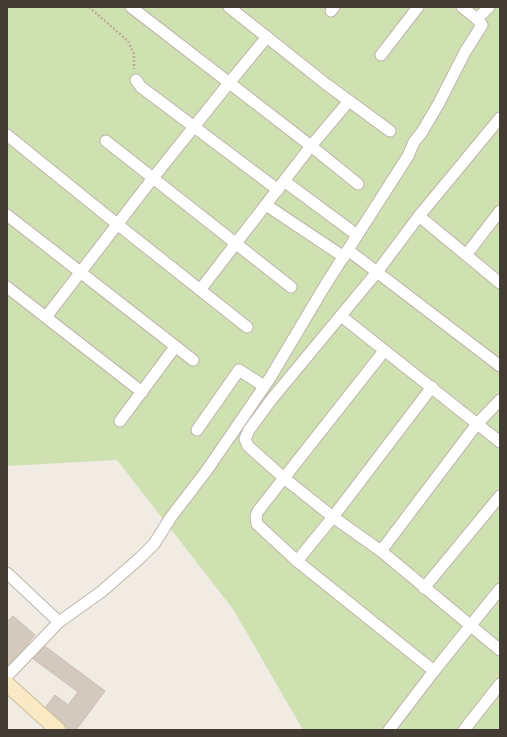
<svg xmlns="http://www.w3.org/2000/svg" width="507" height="737" viewBox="0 0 507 737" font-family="'Golos Text',sans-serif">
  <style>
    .green { fill: #cfe1b0 }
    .building { fill: #d4c9be; stroke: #cbbeae }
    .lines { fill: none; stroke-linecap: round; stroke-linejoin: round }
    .street-casing { stroke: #beb5ab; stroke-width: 13 }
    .secondary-casing { stroke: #cfbd9a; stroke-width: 17 }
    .path { stroke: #bbad9a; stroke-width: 2.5; stroke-dasharray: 2 2; stroke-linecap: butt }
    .street { stroke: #fff; stroke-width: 11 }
    .secondary { stroke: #f9e9c5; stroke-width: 15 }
  </style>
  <rect width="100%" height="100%" fill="#f0ece4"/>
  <!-- green -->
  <path class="green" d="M 7,7 L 500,7 L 500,730 L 303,730 L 233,609 L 117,460 L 7,466 Z"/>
  <!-- building -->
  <g class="building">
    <path d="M 13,616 L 35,635 L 7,669 L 7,622 Z"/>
    <path d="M 42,644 L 105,691 L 76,730 L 65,730 L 42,712 L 55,695 L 68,705 L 78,692 L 32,658 Z"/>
  </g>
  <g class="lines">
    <defs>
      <g id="street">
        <path d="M 131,7 L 311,146 L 358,184"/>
        <path d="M 229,7 L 326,84 L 390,131"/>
        <path d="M 462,7 L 477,19"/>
        <path d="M 331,11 L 334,7"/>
        <path d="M 381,55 L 418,7"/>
        <path d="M 136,80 L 141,87 L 278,190"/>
        <path d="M 500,118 L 419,216 L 377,272 L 271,400 L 249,430 L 245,439 L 248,446 L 284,478 L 333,517 L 381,551 L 500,650"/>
        <path d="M 7,135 L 117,224 L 247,327"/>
        <path d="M 106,141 L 291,287"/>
        <path d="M 284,181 L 357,235"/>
        <path d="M 266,205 L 344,257"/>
        <path d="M 7,215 L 193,360"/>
        <path d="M 419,216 L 500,283"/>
        <path d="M 348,250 L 500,366"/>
        <path d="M 466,255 L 500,211"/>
        <path d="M 7,287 L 142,392"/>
        <path d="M 200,290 L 311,146 L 349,101"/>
        <path d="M 341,316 L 500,442"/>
        <path d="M 46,317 L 153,178 L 229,83 L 267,37"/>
        <path d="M 384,351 L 258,511 L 256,516 L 257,524 L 297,561 L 434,671"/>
        <path d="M 120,421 L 175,347"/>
        <path d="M 197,430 L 239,370 L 264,386"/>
        <path d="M 381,551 L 477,424 L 500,400"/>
        <path d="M 297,561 L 333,517 L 432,387"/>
        <path d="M 7,573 L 59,622"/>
        <path d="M 424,588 L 500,496"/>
        <path d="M 7,676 L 59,622 L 101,592 L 140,558 L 154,544 L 171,517 L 207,470 L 270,378 L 326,284 L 408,156 L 414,142 L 422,132 L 439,103 L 465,52 L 482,25 L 477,19 L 489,7"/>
        <path d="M 389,730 L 434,671 L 500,589"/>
        <path d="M 464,730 L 500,684"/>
      </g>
      <path id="secondary" d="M 7,684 L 58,730"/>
    </defs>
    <!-- street casing -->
    <use href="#street" class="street-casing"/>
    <!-- secondary casing -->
    <use href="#secondary" class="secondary-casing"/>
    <!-- path -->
    <path class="path" d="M 89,7 L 128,41 L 134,54 L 134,69"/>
    <!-- street -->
    <use href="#street" class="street"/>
    <!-- secondary -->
    <use href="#secondary" class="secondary"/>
  </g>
  <!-- border -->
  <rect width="507" height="737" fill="none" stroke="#423c35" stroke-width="16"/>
</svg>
